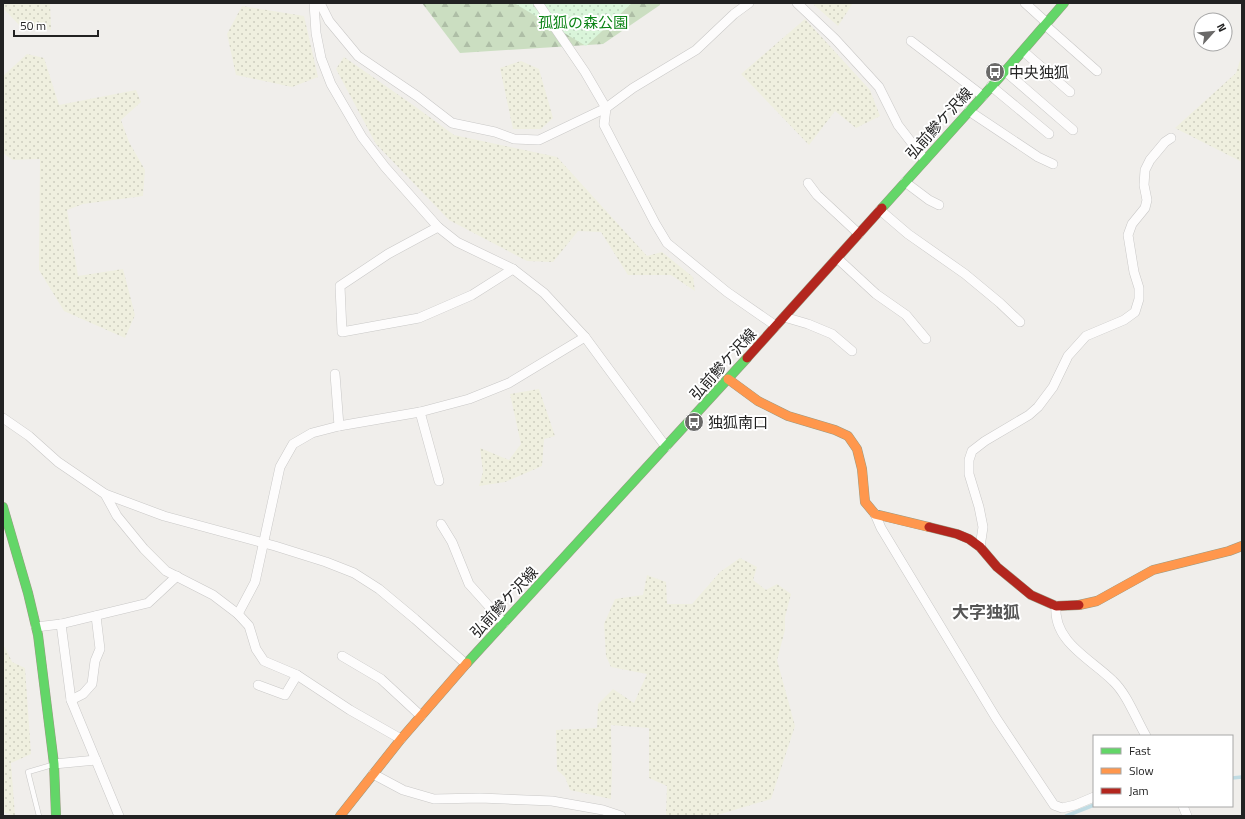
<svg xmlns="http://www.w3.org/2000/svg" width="1245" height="819" viewBox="0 0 1245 819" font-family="'Titillium Web','Noto Sans JP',sans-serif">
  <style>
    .farmland { fill: url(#farmland-dots) }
    .forest { fill: url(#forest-firs) }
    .park { fill: url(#park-dots) }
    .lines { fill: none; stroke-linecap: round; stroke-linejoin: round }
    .stream { stroke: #bfdbe3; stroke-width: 3.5 }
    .lane-casing { stroke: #c9c8c7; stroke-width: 5.5 }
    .street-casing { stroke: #c9c8c7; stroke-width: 10 }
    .fast-casing { stroke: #999a82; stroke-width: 10 }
    .slow-casing { stroke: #999a82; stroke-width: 10 }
    .jam-casing { stroke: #999a82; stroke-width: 10 }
    .lane { stroke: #fdfcfc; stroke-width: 4.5 }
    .street { stroke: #fdfcfc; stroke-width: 9 }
    .fast { stroke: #63d668; stroke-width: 9 }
    .slow { stroke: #ff974d; stroke-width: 9 }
    .jam { stroke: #b3261e; stroke-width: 9 }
    .labels { text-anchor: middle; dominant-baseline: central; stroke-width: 4; stroke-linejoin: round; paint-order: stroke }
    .park-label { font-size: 15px; fill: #0c8416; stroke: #fff }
    .poi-label { font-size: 15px; fill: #222; stroke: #fff; text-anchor: start }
    .street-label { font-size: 15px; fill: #222; stroke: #fff }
    .quarter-label { font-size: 17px; font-weight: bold; fill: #555; stroke: #fff }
  </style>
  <defs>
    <pattern id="farmland-dots" width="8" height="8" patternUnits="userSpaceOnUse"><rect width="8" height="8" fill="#efefdf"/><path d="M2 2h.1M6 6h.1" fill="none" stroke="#cdcdbf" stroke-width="1.8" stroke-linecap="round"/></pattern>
    <pattern id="forest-firs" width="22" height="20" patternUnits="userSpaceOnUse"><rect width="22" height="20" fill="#cbdec1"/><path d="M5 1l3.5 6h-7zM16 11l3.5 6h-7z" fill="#aebea6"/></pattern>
    <pattern id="park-dots" width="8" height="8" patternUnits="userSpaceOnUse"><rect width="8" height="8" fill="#daf5da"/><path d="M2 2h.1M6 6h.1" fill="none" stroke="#bbd2bb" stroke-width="1.8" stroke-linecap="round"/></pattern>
  </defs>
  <rect width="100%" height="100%" fill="#f0eeeb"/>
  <!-- farmland -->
  <g class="farmland">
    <path d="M 3,3 L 50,3 L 51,30 L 20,26 L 3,8 Z"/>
    <path d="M 812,3 L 853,3 L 838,26 Z"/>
    <path d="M 242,6 L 304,16 L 318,77 L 292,87 L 236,75 L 227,34 Z"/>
    <path d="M 805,19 L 870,90 L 880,116 L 856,128 L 835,111 L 809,145 L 741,74 Z"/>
    <path d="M 27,54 L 44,58 L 59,105 L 136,90 L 141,102 L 121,120 L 129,142 L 145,170 L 143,196 L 83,204 L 67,210 L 78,276 L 123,269 L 135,315 L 125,338 L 64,311 L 39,270 L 40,159 L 13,160 L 3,153 L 3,76 Z"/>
    <path d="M 1242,54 L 1242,162 L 1175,128 L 1236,73 Z"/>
    <path d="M 344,57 L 413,105 L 454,135 L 557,157 L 647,256 L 662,252 L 693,277 L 695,291 L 671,275 L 628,275 L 601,232 L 578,231 L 553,262 L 527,261 L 449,220 L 376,144 L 336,69 Z"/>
    <path d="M 521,61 L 539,69 L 553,118 L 541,129 L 513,129 L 500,68 Z"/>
    <path d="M 539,389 L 555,436 L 544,439 L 542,466 L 505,482 L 479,486 L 483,472 L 480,448 L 509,460 L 521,444 L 510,394 Z"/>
    <path d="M 740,558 L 757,567 L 753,580 L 766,590 L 777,584 L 791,594 L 785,617 L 785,630 L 777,660 L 795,726 L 771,799 L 714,816 L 666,816 L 667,786 L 649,778 L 649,728 L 611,725 L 612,772 L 611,799 L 570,790 L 565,777 L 557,770 L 556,730 L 597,728 L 598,704 L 613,689 L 634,703 L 647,674 L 611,667 L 606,656 L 604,624 L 615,599 L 643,595 L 647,575 L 666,582 L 667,604 L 692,604 L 720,572 Z"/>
    <path d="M 3,647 L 5,647 L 12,662 L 25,668 L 31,754 L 11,763 L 15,816 L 3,812 Z"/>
  </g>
  <!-- forest -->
  <path class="forest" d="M 422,3 L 660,3 L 660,5 L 603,44 L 460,53 Z"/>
  <!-- park -->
  <path class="park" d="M 514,3 L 632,3 L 586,46 Z"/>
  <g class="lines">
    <!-- stream -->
    <g class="stream">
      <path d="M 1232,778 L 1242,777"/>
      <path d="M 1066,816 L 1094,805"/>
    </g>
    <defs>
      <path id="lane" d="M 39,816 L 28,772 L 52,765"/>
      <g id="street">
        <path d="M 314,3 L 316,33 L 321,58 L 331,84 L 362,137 L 385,167 L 438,227 L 457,242 L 513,269 L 544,293 L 585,337 L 666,447"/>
        <path d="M 320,3 L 329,21 L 358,56 L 417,96 L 452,123 L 495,132 L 514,139 L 539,140 L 606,108 L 633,88 L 696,50 L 734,14 L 749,3"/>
        <path d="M 538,3 L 585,72 L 606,108 L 604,125 L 655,223 L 667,243 L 727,292 L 776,326"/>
        <path d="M 797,3 L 835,39 L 879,87 L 898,125 L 925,160"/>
        <path d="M 1025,3 L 1047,23"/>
        <path d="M 1045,25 L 1097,71"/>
        <path d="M 911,41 L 983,96"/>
        <path d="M 1023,51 L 1070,92"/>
        <path d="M 1005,71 L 1073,130"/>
        <path d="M 991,86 L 1049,134"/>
        <path d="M 969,111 L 1038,157 L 1053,164"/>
        <path d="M 905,182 L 929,200 L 939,205"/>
        <path d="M 808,183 L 817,195 L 859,234"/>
        <path d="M 880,210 L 908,234 L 965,274 L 1000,303 L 1020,322"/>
        <path d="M 438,227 L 388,254 L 340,286 L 342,332 L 419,318 L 472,295 L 513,269"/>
        <path d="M 837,258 L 876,294 L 906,315 L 926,339"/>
        <path d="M 784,317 L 808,324 L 832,334 L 852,351"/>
        <path d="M 335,374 L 339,426"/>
        <path d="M 420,412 L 439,481"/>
        <path d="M 3,418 L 29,436 L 58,462 L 105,494 L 164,516 L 275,546 L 326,562 L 354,573 L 379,589 L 415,619 L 466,664"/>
        <path d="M 105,494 L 117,516 L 144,549 L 166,571 L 213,595 L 238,614 L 249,626 L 256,649 L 264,661 L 297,675 L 350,710 L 401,739"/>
        <path d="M 875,514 L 881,528 L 996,718 L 1054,805 L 1062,808 L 1075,805 L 1094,797"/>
        <path d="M 441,524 L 452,542 L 469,584 L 504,623"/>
        <path d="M 980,547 L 983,527 L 979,507 L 969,474 L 969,460 L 972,451 L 985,441 L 1029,415 L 1038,407 L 1053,387 L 1068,356 L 1086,336 L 1124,320 L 1135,312 L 1139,299 L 1139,288 L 1134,272 L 1128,235 L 1132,224 L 1145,208 L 1147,200 L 1144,185 L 1145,170 L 1150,160 L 1165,142 L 1171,138"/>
        <path d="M 1056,606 C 1053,642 1091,659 1113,681 C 1127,694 1136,719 1146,736"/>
        <path d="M 238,614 L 255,582 L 280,467 L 293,444 L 312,433 L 339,426 L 420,412 L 469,399 L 509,383 L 585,337"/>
        <path d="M 61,624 L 71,700 L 119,816"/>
        <path d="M 36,627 L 61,624 L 148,603 L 177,576"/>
        <path d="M 342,656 L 381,679 L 421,716"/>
        <path d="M 258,685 L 285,695 L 297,675"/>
        <path d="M 71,700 L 83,694 L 92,684 L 95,661 L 100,649 L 96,616"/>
        <path d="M 54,764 L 96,760"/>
        <path d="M 373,774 L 403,790 L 434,799 L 480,798 L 552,801 L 603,810 L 621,816"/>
        <path d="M 1183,806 L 1187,816"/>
      </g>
      <g id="fast">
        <path d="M 882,208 L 1000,77 L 1064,3"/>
        <path d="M 3,507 L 28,593 L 38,635 L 54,764 L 56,816"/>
        <path d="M 467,663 L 747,358"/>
      </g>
      <g id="slow">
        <path d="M 728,379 L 758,401 L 788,416 L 835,430 L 848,436 L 857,449 L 862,469 L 865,502 L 875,514 L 929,527"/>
        <path d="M 1079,605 L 1097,601 L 1153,570 L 1229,551 L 1242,546"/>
        <path d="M 340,816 L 401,739 L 467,663"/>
      </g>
      <g id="jam">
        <path d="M 747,358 L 882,208"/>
        <path d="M 929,527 L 957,534 L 969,539 L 980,547 L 997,567 L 1031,595 L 1056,606 L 1079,605"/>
      </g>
    </defs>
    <!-- lane casing -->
    <use href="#lane" class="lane-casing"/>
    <!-- street casing -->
    <use href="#street" class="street-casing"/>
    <!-- fast casing -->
    <use href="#fast" class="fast-casing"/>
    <!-- slow casing -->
    <use href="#slow" class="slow-casing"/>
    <!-- jam casing -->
    <use href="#jam" class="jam-casing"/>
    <!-- lane -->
    <use href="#lane" class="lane"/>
    <!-- street -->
    <use href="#street" class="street"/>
    <!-- fast -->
    <use href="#fast" class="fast"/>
    <!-- slow -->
    <use href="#slow" class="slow"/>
    <!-- jam -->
    <use href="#jam" class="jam"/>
  </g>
  <!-- icons -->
  <defs>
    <symbol id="bus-disc" viewBox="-11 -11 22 22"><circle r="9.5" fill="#6a6968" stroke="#fff"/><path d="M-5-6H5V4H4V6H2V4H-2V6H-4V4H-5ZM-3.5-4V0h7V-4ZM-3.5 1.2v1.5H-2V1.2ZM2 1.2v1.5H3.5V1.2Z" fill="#fff"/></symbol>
  </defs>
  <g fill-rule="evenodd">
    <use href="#bus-disc" x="984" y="61" width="22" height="22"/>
    <use href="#bus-disc" x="683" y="411" width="22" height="22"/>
  </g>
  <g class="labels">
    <!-- park labels -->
    <g class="park-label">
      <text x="583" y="22">孤狐の森公園</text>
    </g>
    <!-- poi labels -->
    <g class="poi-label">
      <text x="1009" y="72">中央独狐</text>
      <text x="708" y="422">独狐南口</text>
    </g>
    <!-- street labels -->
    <g class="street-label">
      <text transform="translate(939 123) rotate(-48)">弘前鰺ケ沢線</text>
      <text transform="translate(723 364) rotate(-48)">弘前鰺ケ沢線</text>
      <text transform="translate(504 602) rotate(-47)">弘前鰺ケ沢線</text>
    </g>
    <!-- quarter labels -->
    <g class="quarter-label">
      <text x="986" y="612">大字独狐</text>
    </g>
  </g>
  <!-- border -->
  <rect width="1245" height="819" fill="none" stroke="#222222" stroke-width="8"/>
  <!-- legend -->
  <rect x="1093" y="735" width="140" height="72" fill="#ffffff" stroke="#a7a7a7"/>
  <rect x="1101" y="748" width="20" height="6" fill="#63d668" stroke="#a7a7a7"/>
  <text x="1129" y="755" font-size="12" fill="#222222">Fast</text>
  <rect x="1101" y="768" width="20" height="6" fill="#ff974d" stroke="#a7a7a7"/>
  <text x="1129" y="775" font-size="12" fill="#222222">Slow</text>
  <rect x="1101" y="788" width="20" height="6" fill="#b3261e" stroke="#a7a7a7"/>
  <text x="1129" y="795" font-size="12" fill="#222222">Jam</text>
  <!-- north arrow -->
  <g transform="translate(1213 32) rotate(63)"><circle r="19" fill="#ffffff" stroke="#a7a7a7"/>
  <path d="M0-3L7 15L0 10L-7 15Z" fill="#6a6968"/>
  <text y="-6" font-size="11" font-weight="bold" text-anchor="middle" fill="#222222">N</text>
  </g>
  <!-- scale -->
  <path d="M14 30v6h84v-6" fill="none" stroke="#222222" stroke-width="2"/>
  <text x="20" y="30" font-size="12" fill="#222222" stroke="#ffffff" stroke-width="3" paint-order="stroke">50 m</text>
</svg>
